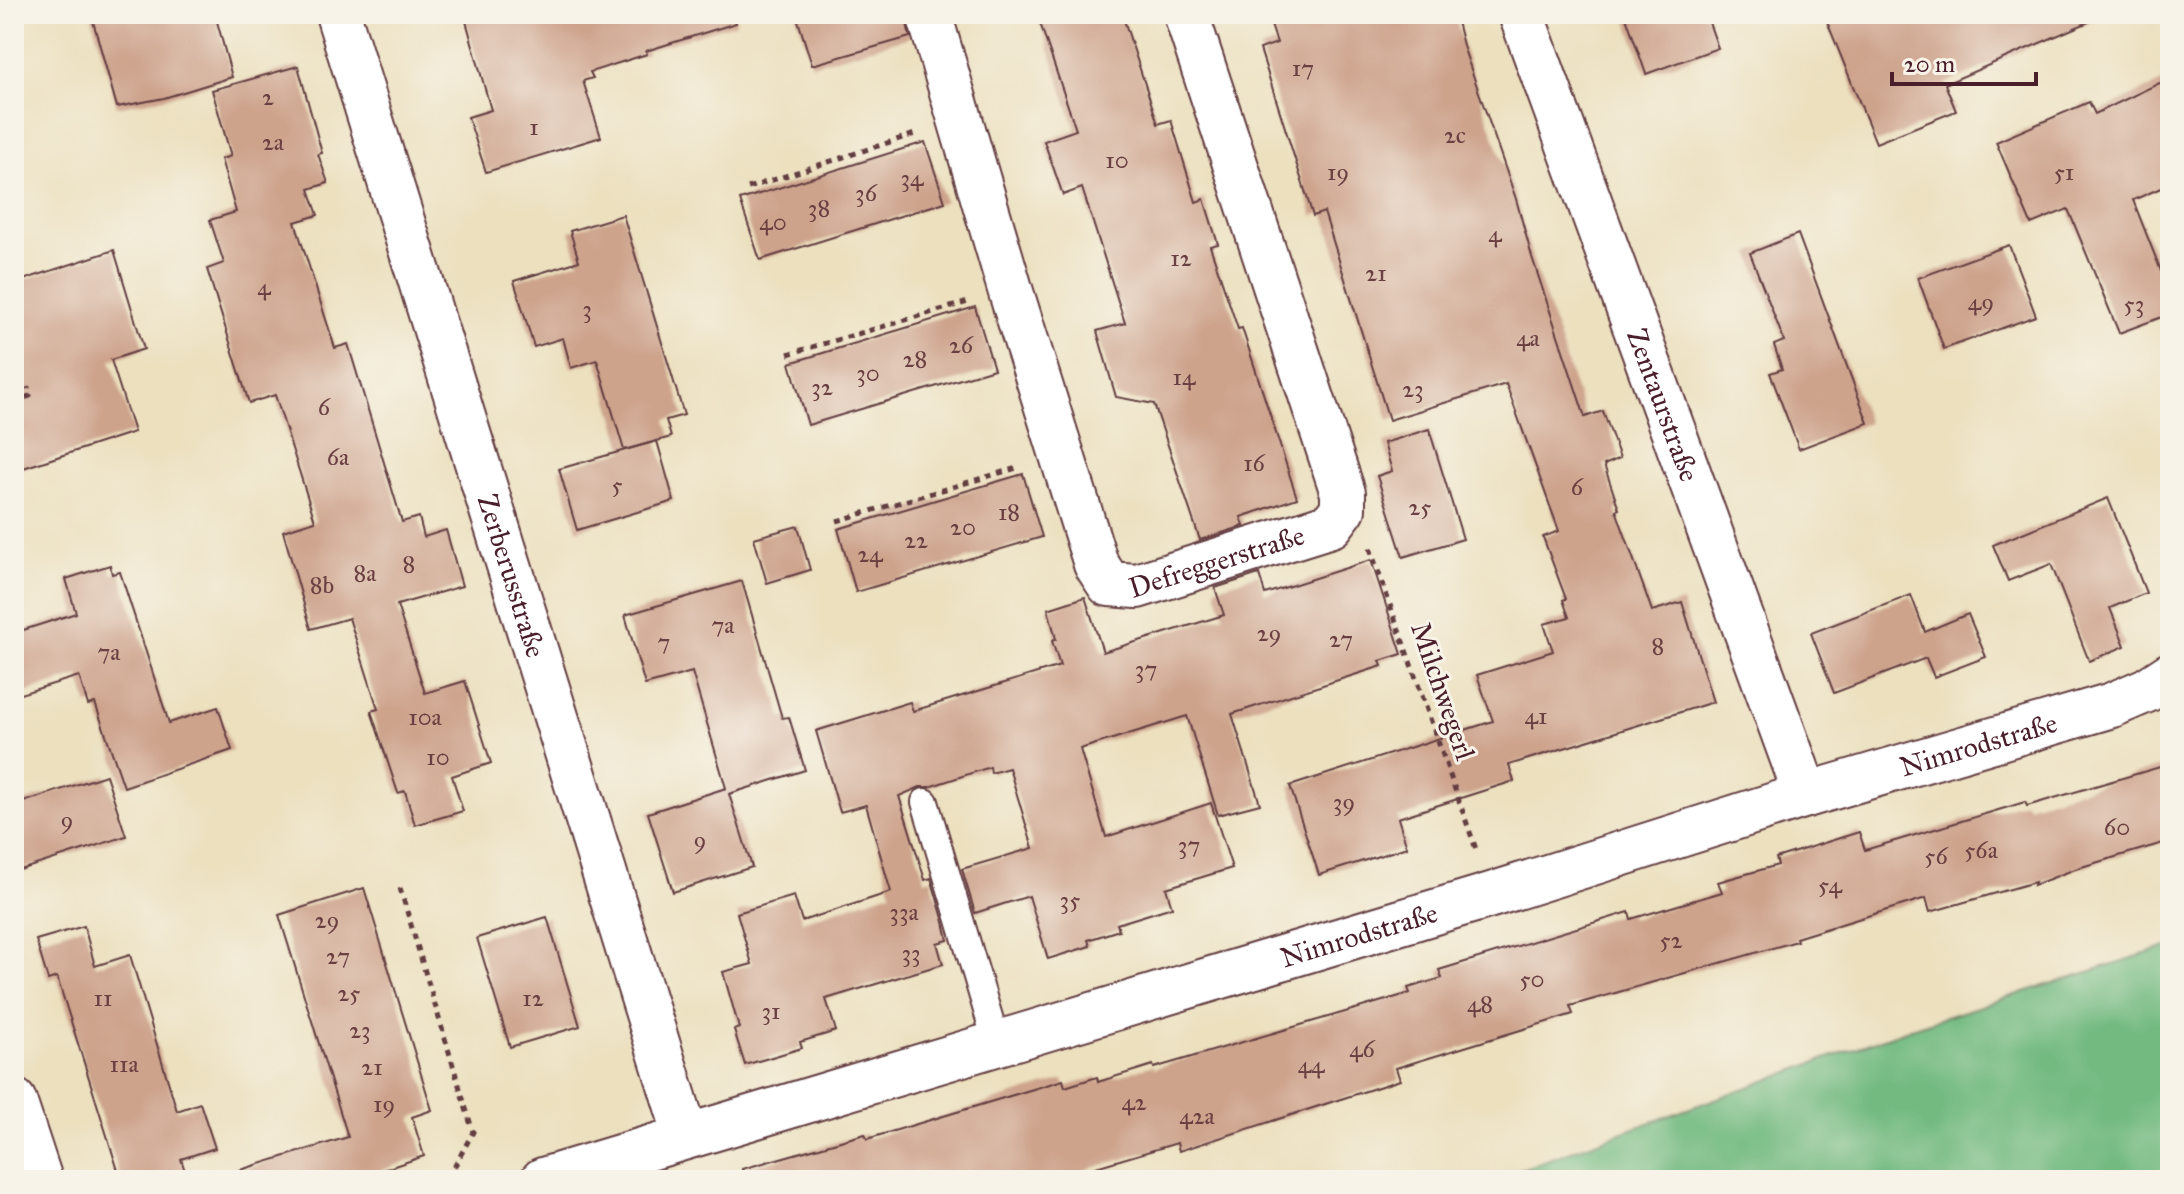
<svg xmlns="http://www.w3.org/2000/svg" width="2184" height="1194" viewBox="0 0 2184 1194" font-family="'IM FELL Great Primer',serif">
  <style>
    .forest { fill: #72ba80; stroke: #5e6c56; stroke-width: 2 }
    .building { fill: #cda38c }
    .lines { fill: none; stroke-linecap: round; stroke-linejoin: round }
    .service-casing { stroke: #623c41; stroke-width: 30 }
    .minor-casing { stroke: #623c41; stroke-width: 48 }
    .path { stroke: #623c41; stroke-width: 5; stroke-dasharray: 6 6; stroke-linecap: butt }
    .service { stroke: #fff; stroke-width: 26 }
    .minor { stroke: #fff; stroke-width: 44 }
    .labels { text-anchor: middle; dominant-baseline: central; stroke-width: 6; stroke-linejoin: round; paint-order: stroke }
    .number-label { font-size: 24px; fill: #6b4043 }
    .street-label { font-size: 28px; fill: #4a1f2b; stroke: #f7f3e8 }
  </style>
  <rect width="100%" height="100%" fill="#f7f3e8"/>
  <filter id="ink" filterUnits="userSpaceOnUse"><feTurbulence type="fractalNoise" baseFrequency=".0125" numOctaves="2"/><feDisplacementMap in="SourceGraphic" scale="16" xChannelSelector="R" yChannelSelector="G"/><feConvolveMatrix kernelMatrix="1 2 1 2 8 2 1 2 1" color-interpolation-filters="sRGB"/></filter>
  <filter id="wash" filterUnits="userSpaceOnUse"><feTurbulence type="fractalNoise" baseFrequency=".006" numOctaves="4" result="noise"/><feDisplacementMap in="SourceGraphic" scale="32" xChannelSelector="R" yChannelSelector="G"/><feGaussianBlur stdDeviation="1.8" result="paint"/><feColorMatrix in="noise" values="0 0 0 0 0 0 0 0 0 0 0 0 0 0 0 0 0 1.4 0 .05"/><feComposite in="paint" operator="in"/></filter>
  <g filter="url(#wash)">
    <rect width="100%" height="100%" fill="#ece0bf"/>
    <!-- forest -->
    <path class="forest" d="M 2170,946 L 2170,1180 L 1491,1180 L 1914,1027 Z"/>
    <g id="blocks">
      <!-- building -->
      <g class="building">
        <path d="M 91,14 L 215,14 L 232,77 L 164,98 L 117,107 Z"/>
        <path d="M 464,14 L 735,14 L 736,23 L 646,51 L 647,54 L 590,72 L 593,78 L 583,81 L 601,137 L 486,172 L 468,117 L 491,110 Z"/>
        <path d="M 796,14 L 905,14 L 910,37 L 812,65 Z"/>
        <path d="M 1037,14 L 1122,14 L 1158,124 L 1171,120 L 1196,202 L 1204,199 L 1218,244 L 1210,246 L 1238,329 L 1242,328 L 1297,498 L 1241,517 L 1244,526 L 1200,540 L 1154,404 L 1116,397 L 1097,331 L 1125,323 L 1082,188 L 1063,195 L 1044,141 L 1076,130 Z"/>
        <path d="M 1305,14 L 1455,14 L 1464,49 L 1516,199 L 1532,257 L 1585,417 L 1603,411 L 1620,458 L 1604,465 L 1619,509 L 1616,510 L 1652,611 L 1682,602 L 1713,702 L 1509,765 L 1514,781 L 1398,818 L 1407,847 L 1319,875 L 1290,786 L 1493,721 L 1477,675 L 1553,651 L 1544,624 L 1569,617 L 1563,600 L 1566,599 L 1543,537 L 1559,531 L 1506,384 L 1389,420 L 1324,212 L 1313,216 L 1260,49 L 1277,43 L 1271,25 Z"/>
        <path d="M 1625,14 L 1706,14 L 1718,48 L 1646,74 Z"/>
        <path d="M 1824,14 L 2107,14 L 1945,84 L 1956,111 L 1876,143 Z"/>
        <path d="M 298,66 L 322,153 L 318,154 L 328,183 L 309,189 L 318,215 L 295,222 L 335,348 L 348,344 L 402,522 L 419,517 L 424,537 L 446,530 L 462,586 L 397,605 L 425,693 L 465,681 L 491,763 L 452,776 L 463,811 L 415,825 L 405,791 L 398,793 L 371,711 L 378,709 L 349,618 L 311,629 L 283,531 L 315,521 L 275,395 L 249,403 L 207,269 L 224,263 L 210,220 L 236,212 L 221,159 L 231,156 L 212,90 Z"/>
        <path d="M 2170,78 L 2170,184 L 2133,200 L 2170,294 L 2170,314 L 2119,333 L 2068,209 L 2031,224 L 1996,142 L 2089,102 L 2095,114 Z"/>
        <path d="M 925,142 L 945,202 L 760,260 L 740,200 Z"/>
        <path d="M 623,215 L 684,415 L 666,420 L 671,437 L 624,450 L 597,360 L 571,368 L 563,338 L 534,347 L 514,281 L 579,261 L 570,231 Z"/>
        <path d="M 1798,234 L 1868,423 L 1799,449 L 1770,373 L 1782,369 L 1774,345 L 1784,341 L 1750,253 Z"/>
        <path d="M 2009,245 L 2036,316 L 1944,349 L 1918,278 Z"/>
        <path d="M 114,250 L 144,349 L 111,360 L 134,432 L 14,471 L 14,283 Z"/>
        <path d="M 975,307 L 994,369 L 808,425 L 790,363 Z"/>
        <path d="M 1429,429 L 1463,539 L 1403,557 L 1377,476 L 1392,471 L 1384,443 Z"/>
        <path d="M 657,441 L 674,501 L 577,530 L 559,469 Z"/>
        <path d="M 1023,474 L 1042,537 L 856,592 L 838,529 Z"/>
        <path d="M 2108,498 L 2146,593 L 2110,608 L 2125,646 L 2089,661 L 2051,564 L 2008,581 L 1993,545 Z"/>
        <path d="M 798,526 L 810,570 L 767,583 L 754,538 Z"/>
        <path d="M 1371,560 L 1402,654 L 1380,661 L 1382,666 L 1232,714 L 1260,804 L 1218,815 L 1187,716 L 1080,749 L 1106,837 L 1211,803 L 1232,868 L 1166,888 L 1172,907 L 1117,924 L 1119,930 L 1088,940 L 1090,946 L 1048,959 L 1029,896 L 975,913 L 962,869 L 1033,848 L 1009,768 L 991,773 L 990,767 L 929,787 L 920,787 L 899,796 L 925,880 L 931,878 L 944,922 L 948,940 L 937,943 L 943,964 L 826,999 L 836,1031 L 800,1042 L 802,1048 L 745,1065 L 734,1030 L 739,1028 L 723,972 L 752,964 L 737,913 L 794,896 L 802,921 L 891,892 L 866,805 L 840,812 L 816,731 L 910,702 L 913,711 L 1060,666 L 1052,641 L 1056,639 L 1048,609 L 1085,597 L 1103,652 L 1224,615 L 1215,588 L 1259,574 L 1265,594 Z"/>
        <path d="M 110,565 L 112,574 L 120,572 L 169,723 L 218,707 L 232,750 L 124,787 L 95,703 L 88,705 L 79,676 L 14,696 L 14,633 L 76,613 L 66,579 Z"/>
        <path d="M 742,581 L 782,718 L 789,717 L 805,770 L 729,794 L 752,867 L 673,892 L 648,813 L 726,788 L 692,672 L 645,685 L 625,615 Z"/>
        <path d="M 1911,595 L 1925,632 L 1968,614 L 1986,657 L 1934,677 L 1926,658 L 1834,693 L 1811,633 Z"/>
        <path d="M 2170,764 L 2170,841 L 2078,868 L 2034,885 L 2035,882 L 1930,912 L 1926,898 L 1796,938 L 1797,941 L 1570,1006 L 1573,1014 L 1396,1068 L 1400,1080 L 1179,1151 L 1177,1143 L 1052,1180 L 744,1180 L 742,1169 L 865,1134 L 867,1139 L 1063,1080 L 1065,1087 L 1097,1077 L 1098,1082 L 1153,1065 L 1154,1068 L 1410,993 L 1408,988 L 1442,978 L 1439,970 L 1629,912 L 1631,919 L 1722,892 L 1718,882 L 1778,865 L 1776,858 L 1859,832 L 1865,850 L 2025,802 L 2027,806 Z"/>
        <path d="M 106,775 L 126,836 L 14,872 L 14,805 Z"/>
        <path d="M 364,888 L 432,1110 L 412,1117 L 424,1156 L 353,1180 L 242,1180 L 240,1170 L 348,1137 L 279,915 Z"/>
        <path d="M 547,917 L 580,1026 L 510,1047 L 477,938 Z"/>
        <path d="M 84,926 L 95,966 L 130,955 L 177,1111 L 200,1103 L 215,1148 L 181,1159 L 188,1180 L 121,1180 L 57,977 L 48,980 L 36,940 Z"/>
      </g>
    </g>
  </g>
  <g filter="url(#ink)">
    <use href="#blocks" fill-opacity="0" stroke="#623c41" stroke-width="2"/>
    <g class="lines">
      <defs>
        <path id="service" d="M 925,802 L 997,1044"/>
        <g id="minor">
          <path id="s1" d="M 338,14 L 686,1136"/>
          <path id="s2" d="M 929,14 L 1010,289 L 1096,564 L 1109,584 L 1137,586 L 1331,525 L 1343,509 L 1343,493 L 1186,14"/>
          <path id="s3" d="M 1521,14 L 1806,795"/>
          <path d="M 14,1101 L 40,1180"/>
          <path id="s4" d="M 543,1180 L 1491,895 L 1806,795 L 2112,705 L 2147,690 L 2170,675"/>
        </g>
      </defs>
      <!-- service casing -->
      <use href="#service" class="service-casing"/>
      <!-- minor casing -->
      <use href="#minor" class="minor-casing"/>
      <!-- path -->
      <g class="path">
        <path d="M 748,188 L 918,133"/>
        <path d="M 788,354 L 968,302"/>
        <path d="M 14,401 L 30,396 L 28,387"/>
        <path d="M 837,521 L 1020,467"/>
        <path d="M 1370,548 L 1477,852"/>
        <path d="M 400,888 L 473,1132 L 451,1173 L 453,1180"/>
      </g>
      <!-- service -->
      <use href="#service" class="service"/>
      <!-- minor -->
      <use href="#minor" class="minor"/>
    </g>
  </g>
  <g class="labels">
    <!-- number labels -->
    <g class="number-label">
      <text x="1303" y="68">17</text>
      <text x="268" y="97">2</text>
      <text x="534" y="127">1</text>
      <text x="1455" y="135">2c</text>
      <text x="273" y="142">2a</text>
      <text x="1117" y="160">10</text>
      <text x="1338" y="172">19</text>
      <text x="2064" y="172">51</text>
      <text x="912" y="178">34</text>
      <text x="866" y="193">36</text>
      <text x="819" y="208">38</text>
      <text x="773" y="222">40</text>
      <text x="1495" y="234">4</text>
      <text x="1181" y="258">12</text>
      <text x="1376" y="273">21</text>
      <text x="264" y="287">4</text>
      <text x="1981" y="302">49</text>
      <text x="2134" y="304">53</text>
      <text x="587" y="309">3</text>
      <text x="1528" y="338">4a</text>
      <text x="961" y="345">26</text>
      <text x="915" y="359">28</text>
      <text x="868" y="373">30</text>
      <text x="1184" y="377">14</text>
      <text x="822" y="387">32</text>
      <text x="1413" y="389">23</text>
      <text x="324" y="407">6</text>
      <text x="338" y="457">6a</text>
      <text x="1254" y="463">16</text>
      <text x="617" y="485">5</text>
      <text x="1577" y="487">6</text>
      <text x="1420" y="507">25</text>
      <text x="1009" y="512">18</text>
      <text x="963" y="527">20</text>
      <text x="916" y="540">22</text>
      <text x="870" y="554">24</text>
      <text x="409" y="564">8</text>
      <text x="365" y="573">8a</text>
      <text x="322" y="585">8b</text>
      <text x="723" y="625">7a</text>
      <text x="1269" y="633">29</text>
      <text x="1341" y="639">27</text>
      <text x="664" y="642">7</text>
      <text x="1658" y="646">8</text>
      <text x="109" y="652">7a</text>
      <text x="1146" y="669">37</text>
      <text x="1536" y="716">41</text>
      <text x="425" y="717">10a</text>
      <text x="438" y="757">10</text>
      <text x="1344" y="802">39</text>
      <text x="67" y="820">9</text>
      <text x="2117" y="827">60</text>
      <text x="700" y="840">9</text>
      <text x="1189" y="845">37</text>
      <text x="1981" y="850">56a</text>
      <text x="1936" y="856">56</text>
      <text x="1830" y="885">54</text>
      <text x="1070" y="900">35</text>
      <text x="904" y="912">33a</text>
      <text x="327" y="920">29</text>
      <text x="1671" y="940">52</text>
      <text x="911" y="953">33</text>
      <text x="338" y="956">27</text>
      <text x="1532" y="979">50</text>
      <text x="349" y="993">25</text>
      <text x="103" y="998">11</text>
      <text x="533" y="998">12</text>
      <text x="1480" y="1004">48</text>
      <text x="771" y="1011">31</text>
      <text x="360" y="1030">23</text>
      <text x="1362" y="1049">46</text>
      <text x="124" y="1064">11a</text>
      <text x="1311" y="1065">44</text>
      <text x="372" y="1067">21</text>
      <text x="1134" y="1102">42</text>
      <text x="384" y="1104">19</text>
      <text x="1197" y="1116">42a</text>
    </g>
    <!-- street labels -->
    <g class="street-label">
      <text stroke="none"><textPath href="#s3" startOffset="416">Zentaurstraße</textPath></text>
      <text stroke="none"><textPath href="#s2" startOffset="710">Defreggerstraße</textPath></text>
      <text stroke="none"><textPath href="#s1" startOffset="588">Zerberusstraße</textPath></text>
      <text transform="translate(1443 691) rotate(71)">Milchwegerl</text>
      <text stroke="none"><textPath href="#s4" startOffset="1500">Nimrodstraße</textPath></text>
      <text stroke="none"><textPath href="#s4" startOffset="852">Nimrodstraße</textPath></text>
    </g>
  </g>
  <!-- margin -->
  <rect width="2184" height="1194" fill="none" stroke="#f7f3e8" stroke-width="48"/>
  <!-- scale -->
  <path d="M1892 72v12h144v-12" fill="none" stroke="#4a1f2b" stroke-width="4"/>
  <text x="1904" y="72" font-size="24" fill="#4a1f2b" stroke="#f7f3e8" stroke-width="6" paint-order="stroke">20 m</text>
</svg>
